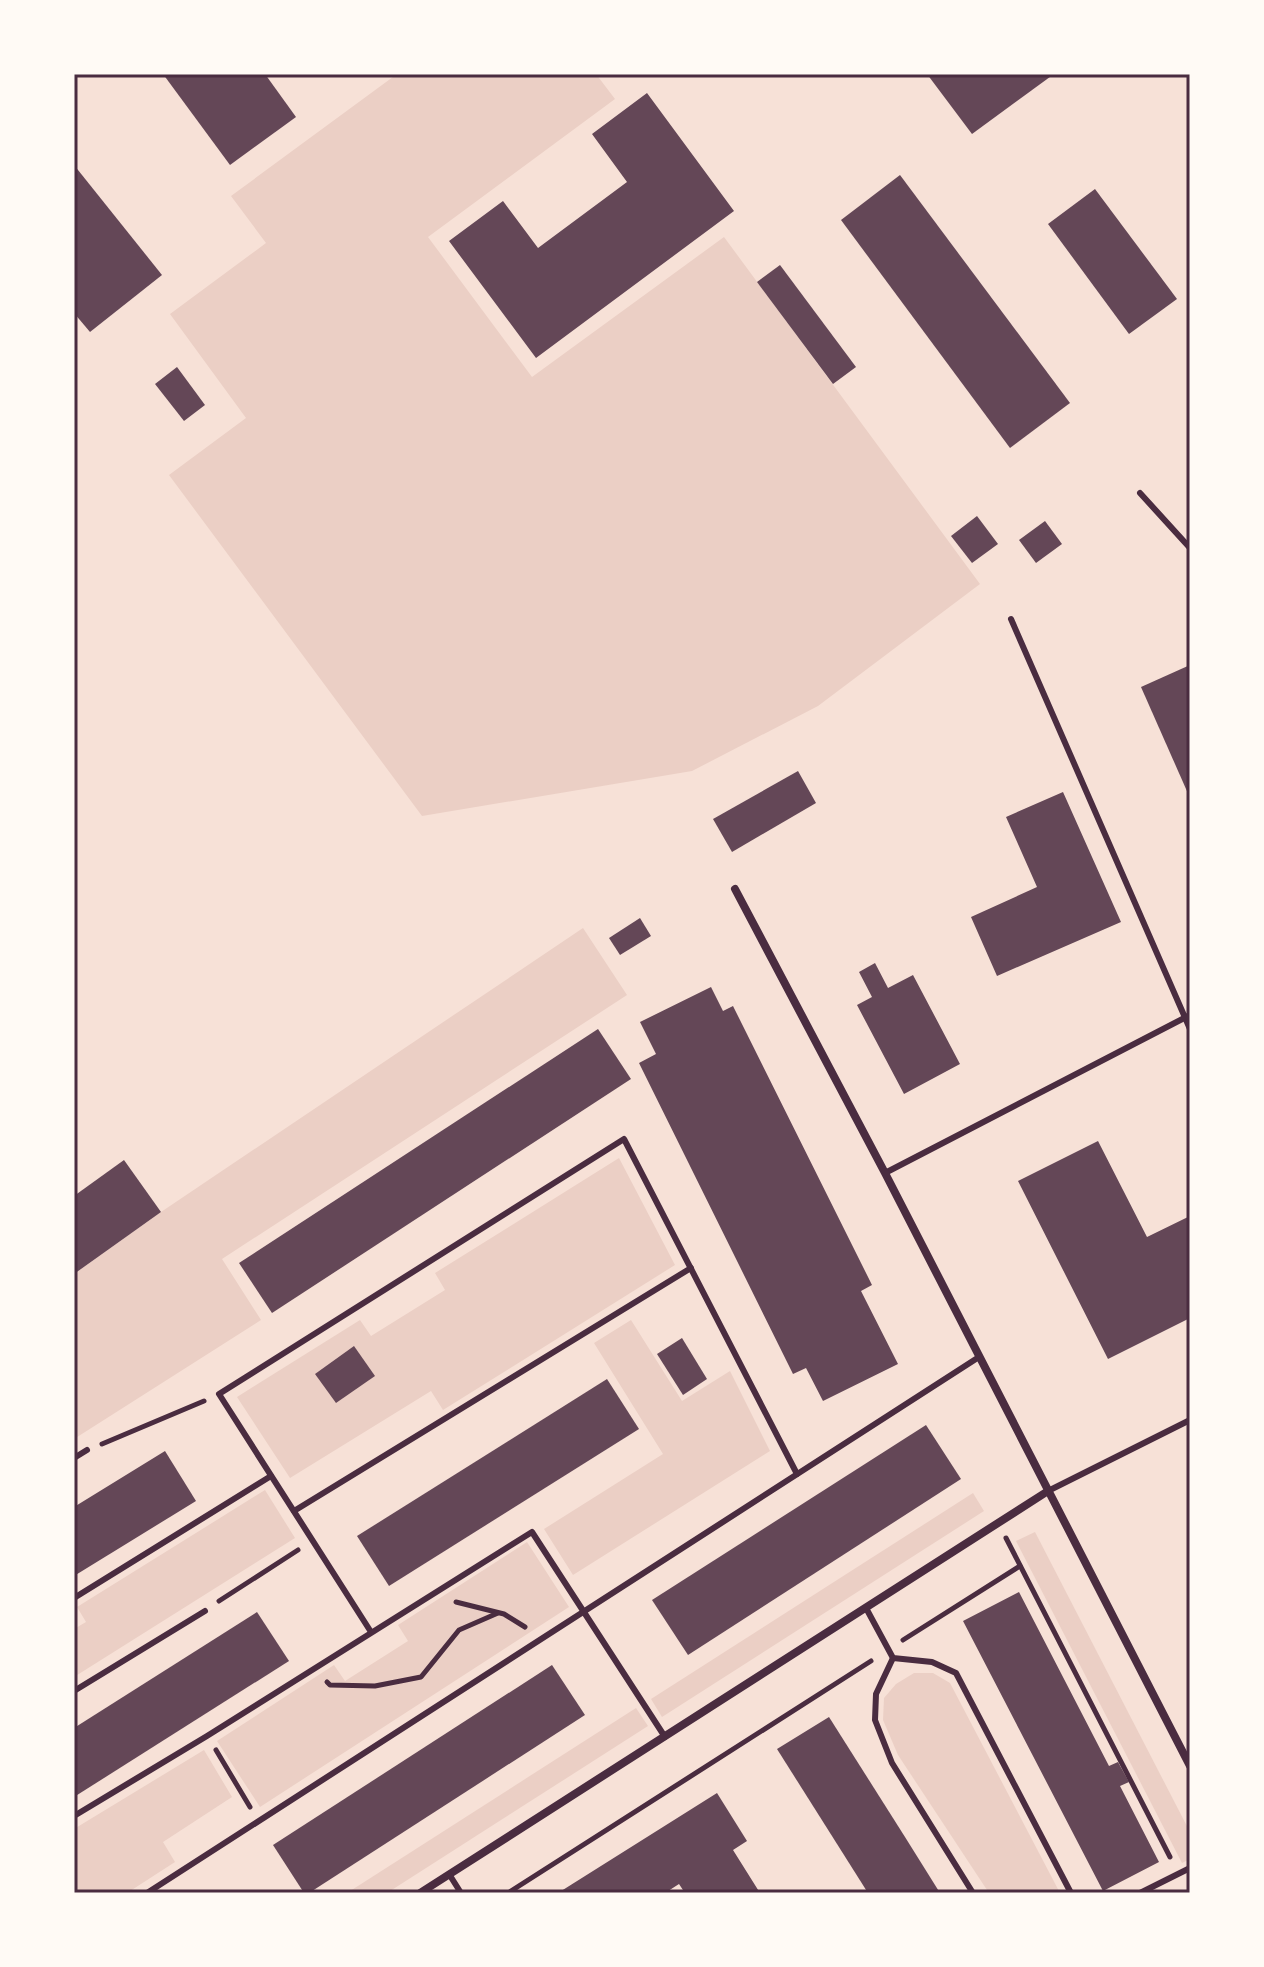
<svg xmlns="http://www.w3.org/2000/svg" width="1264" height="1967" viewBox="0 0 1264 1967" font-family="Roboto,sans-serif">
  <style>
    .green { fill: #ebcfc5 }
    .building { fill: #644757 }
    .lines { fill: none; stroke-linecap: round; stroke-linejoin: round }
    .path { stroke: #4a2c40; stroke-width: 5 }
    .service { stroke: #4a2c40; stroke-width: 6 }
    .minor { stroke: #4a2c40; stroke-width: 8 }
    .neatline { fill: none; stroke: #4a2c40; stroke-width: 3 }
  </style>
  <rect width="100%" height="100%" fill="#f7e1d7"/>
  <!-- green -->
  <g class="green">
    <path d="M 397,74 L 596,74 L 615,99 L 428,237 L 532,377 L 724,237 L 980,584 L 818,706 L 692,771 L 422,816 L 169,475 L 246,418 L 170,314 L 266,243 L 231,196 Z"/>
    <path d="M 583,928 L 627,995 L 222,1259 L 261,1320 L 74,1439 L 74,1274 L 161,1212 Z"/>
    <path d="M 619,1158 L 675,1265 L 443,1410 L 431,1391 L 290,1478 L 237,1397 L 360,1320 L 371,1336 L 445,1290 L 435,1273 Z"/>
    <path d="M 631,1320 L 682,1401 L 730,1371 L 770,1451 L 573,1575 L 544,1529 L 663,1454 L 594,1343 Z"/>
    <path d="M 265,1490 L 295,1538 L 74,1677 L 74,1629 L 86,1622 L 77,1607 Z"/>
    <path d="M 973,1493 L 984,1511 L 662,1717 L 651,1699 Z"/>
    <path d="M 1035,1532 L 1190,1832 L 1190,1859 L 1182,1863 L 1016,1541 Z"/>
    <path d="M 527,1542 L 569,1607 L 260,1807 L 217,1741 L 334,1665 L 345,1681 L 408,1641 L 398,1625 Z"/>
    <path d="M 914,1673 L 933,1673 L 950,1683 L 1060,1893 L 989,1893 L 898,1755 L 883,1720 L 884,1698 L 896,1684 Z"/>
    <path d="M 636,1708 L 648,1726 L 387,1893 L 347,1893 Z"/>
    <path d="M 204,1750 L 232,1797 L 163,1842 L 175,1862 L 127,1893 L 74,1893 L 74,1829 Z"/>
  </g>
  <!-- building -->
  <g class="building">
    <path d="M 163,74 L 265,74 L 296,117 L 230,165 Z"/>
    <path d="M 927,74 L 1054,74 L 972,134 Z"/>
    <path d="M 647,93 L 734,211 L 536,358 L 449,241 L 503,201 L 538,248 L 627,182 L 592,134 Z"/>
    <path d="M 74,165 L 162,275 L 90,332 L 74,313 Z"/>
    <path d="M 900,175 L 1070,403 L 1010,448 L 841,220 Z"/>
    <path d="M 1095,189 L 1177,299 L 1129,334 L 1048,224 Z"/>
    <path d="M 780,265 L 856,367 L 833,384 L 757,282 Z"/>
    <path d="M 177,367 L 205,405 L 184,421 L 155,384 Z"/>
    <path d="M 977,516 L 998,544 L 972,563 L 951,536 Z"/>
    <path d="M 1045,521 L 1062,544 L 1036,563 L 1019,540 Z"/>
    <path d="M 1190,665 L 1190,798 L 1141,687 Z"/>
    <path d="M 798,771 L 816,803 L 732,852 L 713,819 Z"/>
    <path d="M 1063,792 L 1121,922 L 997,976 L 971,917 L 1037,887 L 1006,817 Z"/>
    <path d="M 640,918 L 651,936 L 620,955 L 609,938 Z"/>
    <path d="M 875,963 L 888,988 L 913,975 L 960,1064 L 904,1094 L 857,1005 L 872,997 L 859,972 Z"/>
    <path d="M 711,987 L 723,1011 L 733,1006 L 872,1285 L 861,1291 L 898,1364 L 823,1401 L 806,1368 L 793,1374 L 639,1063 L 656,1054 L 640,1022 Z"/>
    <path d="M 598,1029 L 631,1079 L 272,1313 L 239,1263 Z"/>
    <path d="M 1098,1141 L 1147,1237 L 1190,1216 L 1190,1318 L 1108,1359 L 1018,1181 Z"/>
    <path d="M 124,1160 L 161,1212 L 74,1274 L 74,1196 Z"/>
    <path d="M 682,1338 L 707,1379 L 683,1395 L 657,1354 Z"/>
    <path d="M 354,1346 L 375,1376 L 336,1403 L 315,1374 Z"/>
    <path d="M 607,1379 L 639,1429 L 389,1586 L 357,1536 Z"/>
    <path d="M 926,1425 L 961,1479 L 688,1655 L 652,1600 Z"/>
    <path d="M 165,1451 L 196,1501 L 74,1576 L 74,1507 Z"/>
    <path d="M 1019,1592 L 1109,1766 L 1118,1762 L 1129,1782 L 1120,1786 L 1159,1862 L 1103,1891 L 963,1621 Z"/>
    <path d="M 257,1612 L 289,1661 L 74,1797 L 74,1728 Z"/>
    <path d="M 552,1665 L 585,1715 L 309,1893 L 304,1893 L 273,1845 Z"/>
    <path d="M 829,1717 L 905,1837 L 940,1893 L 868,1893 L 777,1749 Z"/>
    <path d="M 717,1793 L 747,1841 L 733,1850 L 760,1893 L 685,1893 L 679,1884 L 665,1893 L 558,1893 Z"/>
  </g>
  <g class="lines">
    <!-- path -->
    <g class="path">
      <path d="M 102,1444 L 204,1401"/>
      <path d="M 1006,1538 L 1170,1857"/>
      <path d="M 219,1601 L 298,1550"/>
      <path d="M 456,1602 L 504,1614 L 525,1627"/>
      <path d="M 903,1640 L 1020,1566"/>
      <path d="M 327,1682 L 330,1685 L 375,1686 L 421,1677 L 459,1630 L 498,1613"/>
      <path d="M 216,1750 L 250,1807"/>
      <path d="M 508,1893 L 871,1661"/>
    </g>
    <!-- service -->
    <g class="service">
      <path d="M 1140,493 L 1190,548"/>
      <path d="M 1011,619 L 1190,1029"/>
      <path d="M 885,1173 L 1190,1015"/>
      <path d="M 74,1458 L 87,1450"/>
      <path d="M 1048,1491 L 1190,1420"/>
      <path d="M 294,1511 L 691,1268"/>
      <path d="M 74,1598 L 271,1476"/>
      <path d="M 866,1608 L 893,1658 L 932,1662 L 956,1673 L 1071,1893"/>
      <path d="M 371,1632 L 219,1394 L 624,1139 L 797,1474"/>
      <path d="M 893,1658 L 876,1694 L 875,1720 L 892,1763 L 973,1893"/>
      <path d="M 74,1691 L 205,1611"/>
      <path d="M 74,1816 L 207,1736 L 532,1532 L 665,1737"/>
      <path d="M 449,1874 L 461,1893"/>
      <path d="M 147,1893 L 979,1357"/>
      <path d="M 1140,1893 L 1190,1868"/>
    </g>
    <!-- minor -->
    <g class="minor">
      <path d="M 735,889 L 885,1173 L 1190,1766"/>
      <path d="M 420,1893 L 1048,1491"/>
    </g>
  </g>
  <!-- border -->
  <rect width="1264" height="1967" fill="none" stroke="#fffaf5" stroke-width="152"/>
  <rect x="76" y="76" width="1112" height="1815" class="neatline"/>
</svg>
